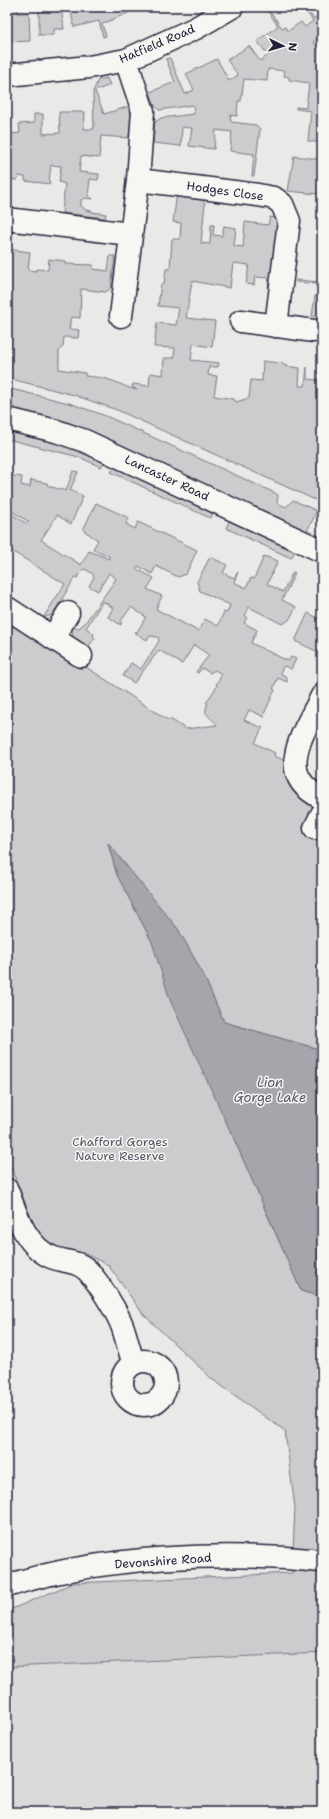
<svg xmlns="http://www.w3.org/2000/svg" width="329" height="1819" viewBox="0 0 329 1819" font-family="'Shantell Sans',sans-serif">
  <style>
    .built { fill: #dadada }
    .green { fill: #ccccce; stroke: #777784 }
    .water { fill: #a5a5ac; stroke: #71717f }
    .lines { fill: none; stroke-linecap: round; stroke-linejoin: round }
    .street-casing { stroke: #22223b; stroke-width: 25 }
    .secondary-casing { stroke: #22223b; stroke-width: 25 }
    .primary-casing { stroke: #22223b; stroke-width: 25 }
    .street { stroke: #f6f6f2; stroke-width: 22 }
    .secondary { stroke: #f6f6f2; stroke-width: 22 }
    .primary { stroke: #f6f6f2; stroke-width: 22 }
    .labels { text-anchor: middle; dominant-baseline: central; stroke-width: 3; stroke-linejoin: round; paint-order: stroke }
    .street-label { font-size: 12px; fill: #22223b; stroke: #f6f6f2 }
    .park-label { font-size: 12px; fill: #555567; stroke: #f6f6f2 }
    .water-label { font-size: 13px; font-style: italic; fill: #565668; stroke: #f6f6f2 }
  </style>
  <rect width="100%" height="100%" fill="#e9e9e7"/>
  <filter id="ink" filterUnits="userSpaceOnUse"><feTurbulence type="fractalNoise" baseFrequency=".025" numOctaves="2"/><feDisplacementMap in="SourceGraphic" scale="8" xChannelSelector="R" yChannelSelector="G"/><feConvolveMatrix kernelMatrix="1 2 1 2 8 2 1 2 1" color-interpolation-filters="sRGB"/></filter>
  <g filter="url(#ink)">
    <!-- built -->
    <path class="built" d="M 322,1653 L 322,1812 L 7,1812 L 7,1667 Z"/>
    <!-- green -->
    <g class="green">
      <path d="M 7,7 L 17,7 L 18,13 L 29,13 L 30,41 L 7,42 Z"/>
      <path d="M 39,7 L 61,7 L 64,29 L 54,29 L 54,35 L 39,35 Z"/>
      <path d="M 70,7 L 125,7 L 128,13 L 102,24 L 106,36 L 103,37 L 99,21 L 74,27 Z"/>
      <path d="M 303,7 L 305,7 L 314,19 L 322,13 L 322,35 L 313,42 L 320,50 L 322,49 L 322,191 L 318,194 L 288,191 L 294,156 L 319,159 L 321,143 L 308,141 L 311,111 L 296,109 L 296,107 L 306,108 L 309,83 L 289,80 L 289,77 L 284,76 L 285,71 L 268,69 L 267,81 L 244,79 L 241,101 L 238,101 L 237,116 L 230,115 L 231,122 L 256,125 L 260,129 L 254,176 L 252,176 L 254,154 L 230,151 L 232,132 L 216,130 L 214,149 L 189,146 L 192,128 L 182,127 L 181,146 L 153,143 L 155,122 L 161,118 L 194,114 L 193,105 L 159,110 L 155,106 L 150,92 L 175,82 L 166,59 L 170,58 L 185,94 L 194,90 L 186,74 L 217,59 L 229,81 L 238,75 L 227,60 L 249,46 L 260,61 L 268,55 L 257,41 L 278,26 L 267,10 L 268,9 L 282,28 L 285,27 L 288,31 L 301,22 L 305,27 L 313,21 Z"/>
      <path d="M 107,78 L 110,85 L 95,91 L 104,114 L 130,106 L 131,120 L 129,138 L 101,136 L 99,158 L 81,156 L 79,172 L 99,174 L 98,180 L 90,179 L 88,196 L 93,199 L 85,198 L 81,200 L 81,206 L 86,210 L 92,211 L 92,212 L 106,214 L 105,218 L 62,213 L 65,184 L 59,182 L 61,166 L 51,165 L 49,181 L 50,184 L 25,181 L 25,177 L 18,176 L 17,180 L 7,179 L 7,113 L 9,113 L 10,134 L 20,133 L 19,124 L 34,123 L 34,114 L 43,114 L 43,134 L 60,133 L 59,112 L 85,112 L 84,129 L 94,129 L 93,92 L 98,80 Z"/>
      <path d="M 177,193 L 198,196 L 205,203 L 201,243 L 210,244 L 211,225 L 214,225 L 213,235 L 222,236 L 224,226 L 236,228 L 234,246 L 243,247 L 245,222 L 268,225 L 270,217 L 276,218 L 278,223 L 270,289 L 268,289 L 269,278 L 255,277 L 254,285 L 246,284 L 249,265 L 233,263 L 230,288 L 192,281 L 186,318 L 215,321 L 212,347 L 193,344 L 191,360 L 219,363 L 218,367 L 209,367 L 208,375 L 217,376 L 214,396 L 234,399 L 236,402 L 249,398 L 251,380 L 262,381 L 263,361 L 285,364 L 285,366 L 300,368 L 299,386 L 305,386 L 307,367 L 307,379 L 318,380 L 319,369 L 322,369 L 322,503 L 117,410 L 74,395 L 7,378 L 7,249 L 30,252 L 28,270 L 36,271 L 37,269 L 48,270 L 49,259 L 65,261 L 65,264 L 93,265 L 93,269 L 108,271 L 110,256 L 115,256 L 111,288 L 106,292 L 81,289 L 80,318 L 71,317 L 69,329 L 79,330 L 78,338 L 64,337 L 63,346 L 59,351 L 59,369 L 85,373 L 85,376 C 92,377 100,377 107,379 C 118,382 126,388 137,390 L 132,387 L 133,384 L 149,386 L 150,373 L 163,375 L 164,358 L 174,358 L 175,348 L 154,347 L 157,323 L 176,325 L 179,308 L 158,306 L 161,284 L 164,284 L 166,269 L 170,269 L 172,239 L 180,239 L 181,223 L 173,222 Z"/>
      <path d="M 322,258 L 322,288 L 316,287 L 316,284 L 296,282 L 296,280 L 319,282 Z"/>
      <path d="M 322,295 L 322,323 L 317,322 L 318,317 L 312,316 L 315,296 Z"/>
      <path d="M 7,388 L 69,403 L 106,416 L 275,493 L 278,495 L 277,503 L 286,507 L 293,500 L 317,511 L 306,533 L 78,426 L 65,421 L 7,409 Z"/>
      <path d="M 7,430 L 65,444 L 105,461 L 101,467 L 79,457 L 7,439 Z"/>
      <path d="M 117,465 L 214,510 L 210,518 L 111,472 Z"/>
      <path d="M 73,471 L 78,472 L 70,490 L 83,496 L 71,524 L 57,515 L 41,540 L 81,565 L 89,551 L 109,559 L 109,556 L 93,549 L 98,540 L 83,530 L 96,503 L 129,518 L 126,524 L 135,529 L 138,522 L 197,550 L 186,574 L 178,577 L 156,566 L 152,574 L 138,566 L 136,569 L 154,578 L 147,589 L 162,596 L 156,609 L 198,631 L 205,619 L 218,626 L 224,612 L 227,613 L 230,605 L 200,591 L 197,582 L 210,557 L 227,565 L 223,573 L 234,578 L 238,572 L 234,582 L 246,588 L 251,578 L 254,579 L 264,556 L 278,561 L 267,584 L 283,592 L 293,572 L 295,573 L 282,600 L 296,607 L 289,620 L 282,624 L 249,607 L 245,616 L 247,617 L 244,623 L 257,630 L 251,643 L 288,661 L 291,657 L 296,659 L 291,669 L 285,666 L 282,668 L 281,674 L 287,677 L 287,682 L 278,678 L 273,689 L 275,690 L 263,716 L 265,717 L 249,710 L 244,720 L 260,727 L 263,726 L 255,743 L 275,753 L 274,756 L 286,761 L 312,803 L 322,832 L 322,1050 L 224,1022 L 203,974 L 178,929 L 108,844 L 117,875 L 152,942 L 238,1148 L 301,1291 L 322,1297 L 322,1653 L 7,1667 L 7,1611 L 73,1583 L 292,1573 L 295,1508 L 285,1431 L 212,1379 L 143,1314 L 108,1265 L 84,1253 L 43,1247 L 7,1158 L 7,616 L 168,720 L 170,719 L 186,729 L 217,725 C 212,717 201,715 208,704 L 206,703 L 217,686 L 216,685 L 221,676 L 220,673 L 215,670 L 210,673 L 202,668 L 198,673 L 196,672 L 209,655 L 194,645 L 182,664 L 159,650 L 134,683 L 123,676 L 131,663 L 141,669 L 159,641 L 158,637 L 150,636 L 147,640 L 134,632 L 137,632 L 146,617 L 131,607 L 121,621 L 121,625 L 108,617 L 113,608 L 103,601 L 86,628 L 94,634 L 93,636 L 95,638 L 88,647 L 73,638 L 72,627 L 79,628 L 85,623 L 116,579 L 109,573 L 98,591 L 89,586 L 94,577 L 93,574 L 85,569 L 82,570 L 77,578 L 75,577 L 62,599 L 72,605 L 70,607 L 61,601 L 52,615 L 43,618 L 65,584 L 7,548 L 7,511 L 27,524 L 29,522 L 7,508 L 7,475 L 22,477 L 21,485 L 30,487 L 31,480 L 47,483 L 48,486 L 66,491 Z"/>
      <path d="M 231,517 L 295,551 L 291,558 L 226,528 Z"/>
      <path d="M 308,613 L 322,620 L 322,654 L 295,641 Z"/>
    </g>
    <!-- water -->
    <path class="water" d="M 108,843 L 178,929 L 203,974 L 224,1022 L 322,1050 L 322,1297 L 301,1291 L 238,1148 L 170,1000 L 152,942 L 117,875 Z"/>
    <g class="lines">
      <defs>
        <g id="street">
          <path d="M 7,75 L 89,67 L 126,60 L 196,28 L 232,7"/>
          <path d="M 138,180 L 258,195 L 274,198 L 282,204 L 289,221 L 276,326"/>
          <path d="M 7,219 L 130,234"/>
          <path d="M 121,316 L 138,180 L 143,111 L 126,60"/>
          <path d="M 241,321 L 314,331"/>
          <path d="M 7,608 L 81,656"/>
          <path d="M 53,638 L 68,613"/>
          <path d="M 322,696 C 305,731 272,774 322,798"/>
          <path d="M 315,828 L 322,814"/>
          <path d="M 7,1190 C 16,1215 27,1249 54,1258 C 66,1262 78,1261 88,1271 C 99,1283 118,1313 123,1328 C 127,1340 129,1351 134,1363"/>
          <circle cx="144" cy="1383" r="22"/>
        </g>
        <path id="secondary" d="M 7,419 L 56,431 L 85,441 L 322,551"/>
        <path id="primary" d="M 7,1586 C 98,1556 227,1551 322,1561"/>
      </defs>
      <!-- street casing -->
      <use href="#street" class="street-casing"/>
      <!-- secondary casing -->
      <use href="#secondary" class="secondary-casing"/>
      <!-- primary casing -->
      <use href="#primary" class="primary-casing"/>
      <!-- street -->
      <use href="#street" class="street"/>
      <!-- secondary -->
      <use href="#secondary" class="secondary"/>
      <!-- primary -->
      <use href="#primary" class="primary"/>
    </g>
  </g>
  <g class="labels">
    <!-- street labels -->
    <g class="street-label">
      <text transform="translate(157 44) rotate(-23)">Hatfield Road</text>
      <text transform="translate(225 191) rotate(8)">Hodges Close</text>
      <text transform="translate(167 478) rotate(25)">Lancaster Road</text>
      <text transform="translate(163 1561) rotate(-4)">Devonshire Road</text>
    </g>
    <!-- park labels -->
    <g class="park-label">
      <text x="120" y="1142">Chafford Gorges<tspan x="120" dy="14">Nature Reserve</tspan></text>
    </g>
    <!-- water labels -->
    <g class="water-label">
      <text x="270" y="1082">Lion<tspan x="270" dy="15">Gorge Lake</tspan></text>
    </g>
  </g>
  <!-- margin -->
  <rect width="329" height="1819" fill="none" stroke="#f6f6f2" stroke-width="24"/>
  <rect x="12" y="12" width="305" height="1795" fill="none" stroke="#22223b" stroke-width="1.5" filter="url(#ink)"/>
  <!-- north arrow -->
  <g transform="translate(283 46) rotate(95)" stroke="#f6f6f2" stroke-width="3" paint-order="stroke">
  <path d="M0-3L7 15L0 10L-7 15Z" fill="#22223b"/>
  <text y="-6" font-size="11" font-weight="bold" text-anchor="middle" fill="#22223b">N</text>
  </g>
</svg>
